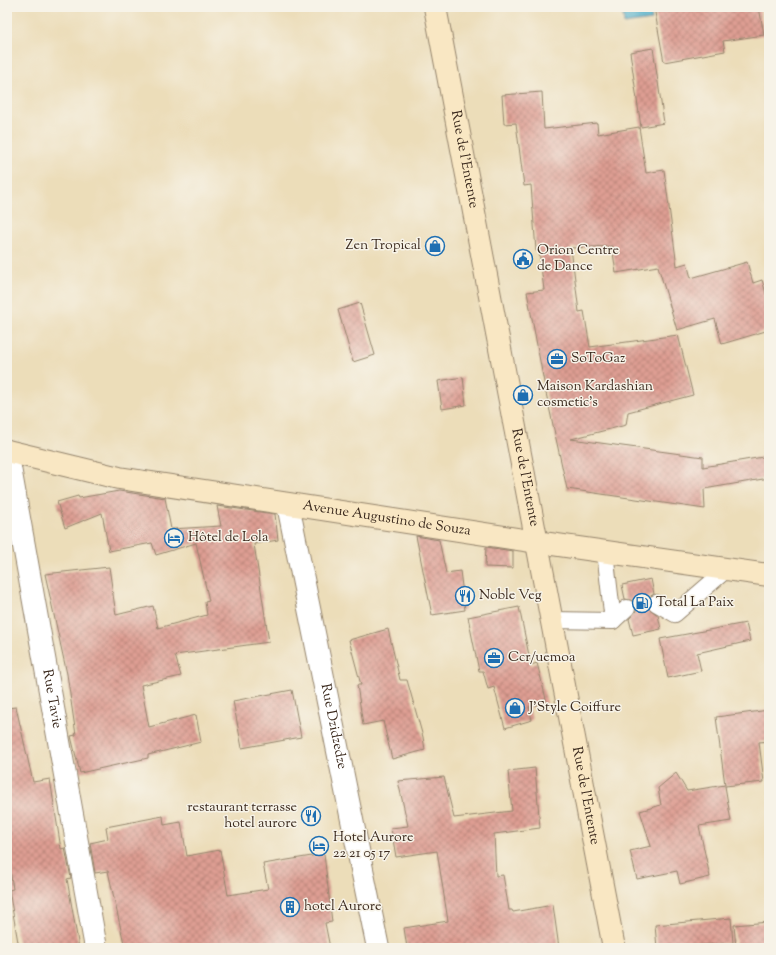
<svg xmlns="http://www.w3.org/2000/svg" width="776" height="955" viewBox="0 0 776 955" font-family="'Sorts Mill Goudy',serif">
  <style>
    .water { fill: #48abc8; stroke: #426a73 }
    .building { fill: url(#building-cross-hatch) }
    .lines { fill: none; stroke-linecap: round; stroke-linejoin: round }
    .lane-casing { stroke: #94846c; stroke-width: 18 }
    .street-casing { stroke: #94846c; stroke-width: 24 }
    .secondary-casing { stroke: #94846c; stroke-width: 24 }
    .lane { stroke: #fff; stroke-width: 16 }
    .street { stroke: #fff; stroke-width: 22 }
    .secondary { stroke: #f9e7c3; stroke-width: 22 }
    .labels { text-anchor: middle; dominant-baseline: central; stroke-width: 3; stroke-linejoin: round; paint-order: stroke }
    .street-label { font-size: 14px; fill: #3b2a1e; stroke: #f7f3e8 }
    .poi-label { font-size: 14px; fill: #3b2a1e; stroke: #f7f3e8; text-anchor: start }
  </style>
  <defs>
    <pattern id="building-cross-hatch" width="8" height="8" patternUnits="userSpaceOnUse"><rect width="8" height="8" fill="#de9e93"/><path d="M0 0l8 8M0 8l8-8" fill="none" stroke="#b58177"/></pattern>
  </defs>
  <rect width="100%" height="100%" fill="#f7f3e8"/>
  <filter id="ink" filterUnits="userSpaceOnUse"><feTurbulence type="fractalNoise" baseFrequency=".025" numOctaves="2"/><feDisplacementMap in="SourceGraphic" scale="8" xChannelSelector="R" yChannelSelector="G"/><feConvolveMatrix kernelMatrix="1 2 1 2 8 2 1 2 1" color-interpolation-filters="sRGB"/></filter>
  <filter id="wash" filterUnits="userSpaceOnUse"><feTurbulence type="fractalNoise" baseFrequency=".012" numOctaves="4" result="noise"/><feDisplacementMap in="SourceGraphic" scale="16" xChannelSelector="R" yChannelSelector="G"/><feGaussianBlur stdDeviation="0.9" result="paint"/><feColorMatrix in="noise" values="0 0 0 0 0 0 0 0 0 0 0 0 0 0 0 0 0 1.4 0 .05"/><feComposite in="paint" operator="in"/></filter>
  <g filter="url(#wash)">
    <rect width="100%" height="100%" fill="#ecddb9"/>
    <!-- water -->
    <path class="water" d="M 622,7 L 650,7 L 652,20 L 624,24 Z"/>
    <g id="blocks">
      <!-- building -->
      <g class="building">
        <path d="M 654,7 L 759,7 L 764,35 L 723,41 L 725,51 L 664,62 Z"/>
        <path d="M 653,48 L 664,123 L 641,127 L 630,52 Z"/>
        <path d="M 542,92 L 544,129 L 597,123 L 598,134 L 639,127 L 646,173 L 664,170 L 677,266 L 687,263 L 691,278 L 747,262 L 753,283 L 762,280 L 769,303 L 769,330 L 722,344 L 715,319 L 677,330 L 658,266 L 616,273 L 612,246 L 571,248 L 579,312 L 584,311 L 590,347 L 678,335 L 693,395 L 628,412 L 626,425 L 571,439 L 703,457 L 703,467 L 769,456 L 769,478 L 704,489 L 705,509 L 567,489 L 546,393 L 527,292 L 544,290 L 539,251 L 536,251 L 531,185 L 524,186 L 516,123 L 504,124 L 502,95 Z"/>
        <path d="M 360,303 L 375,355 L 353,362 L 338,310 Z"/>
        <path d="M 463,377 L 466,405 L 442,409 L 438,381 Z"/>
        <path d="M 119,491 L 165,498 L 171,529 L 221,526 L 217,506 L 275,514 L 278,540 L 254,544 L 269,642 L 175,655 L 181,676 L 141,685 L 149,727 L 196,715 L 201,742 L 148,755 L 148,758 L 80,773 L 71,736 L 76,735 L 67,674 L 45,574 L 109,567 L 116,615 L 153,606 L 158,628 L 207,615 L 205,602 L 209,601 L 196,543 L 156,555 L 152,543 L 109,551 L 102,513 L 65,528 L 57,502 L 78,496 L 79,498 Z"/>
        <path d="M 416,536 L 439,540 L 446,573 L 460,571 L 465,610 L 432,615 Z"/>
        <path d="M 486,547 L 513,551 L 513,568 L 485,567 Z"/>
        <path d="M 651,579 L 654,594 L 648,598 L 647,603 L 648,608 L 658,615 L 661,629 L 633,635 L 629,619 L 636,611 L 636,606 L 634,601 L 625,599 L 622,585 Z"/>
        <path d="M 519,607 L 531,665 L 537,663 L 547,703 L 529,707 L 532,720 L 505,728 L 494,687 L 488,689 L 483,671 L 479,671 L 468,617 Z"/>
        <path d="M 746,623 L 750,641 L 697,653 L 701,671 L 668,678 L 660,639 Z"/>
        <path d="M 388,629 L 400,680 L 407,680 L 423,737 L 425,750 L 392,759 L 383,721 L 363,725 L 357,685 L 361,685 L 349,640 Z"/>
        <path d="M 292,690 L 301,737 L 242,748 L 233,701 Z"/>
        <path d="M 16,707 L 33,782 L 50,779 L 61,849 L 65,848 L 71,878 L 67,879 L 79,948 L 19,948 L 9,890 L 13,889 L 7,851 L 7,708 Z"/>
        <path d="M 769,710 L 769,741 L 759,742 L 764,782 L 725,786 L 731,821 L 699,826 L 710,877 L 680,884 L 677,871 L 637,879 L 630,851 L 651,846 L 640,811 L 661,805 L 658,788 L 676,773 L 687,791 L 725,785 L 716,717 Z"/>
        <path d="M 535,768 L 540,828 L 494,834 L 496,876 L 503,875 L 509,910 L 512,910 L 513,912 L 553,905 L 559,948 L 407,948 L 404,928 L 448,921 L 437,851 L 396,857 L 391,828 L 408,826 L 398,781 L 444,777 L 454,818 L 512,811 L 508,771 Z"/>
        <path d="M 163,816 L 164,825 L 181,822 L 187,856 L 220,850 L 228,895 L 268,889 L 263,864 L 324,854 L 332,922 L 325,923 L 330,948 L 125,948 L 108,871 L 95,873 L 90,843 L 108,839 L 106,827 Z"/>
        <path d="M 731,918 L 733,943 L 657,948 L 655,925 Z"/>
        <path d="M 769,922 L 769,948 L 736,948 L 734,925 Z"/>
      </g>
    </g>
  </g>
  <g filter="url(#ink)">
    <use href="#blocks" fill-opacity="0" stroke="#94846c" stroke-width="1"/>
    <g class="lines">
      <defs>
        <g id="lane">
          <path d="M 605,552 L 613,621"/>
          <path d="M 656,603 L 675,614 L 727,569"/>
          <path d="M 551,620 L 613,621 L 627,608"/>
        </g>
        <g id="street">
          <path id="s1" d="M 7,451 L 96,948"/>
          <path id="s2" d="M 288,505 L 378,948"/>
        </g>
        <g id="secondary">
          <path id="s3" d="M 435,7 L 614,948"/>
          <path id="s4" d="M 7,451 L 119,478 L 537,542 L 769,575"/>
        </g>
      </defs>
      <!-- lane casing -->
      <use href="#lane" class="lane-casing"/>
      <!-- street casing -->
      <use href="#street" class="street-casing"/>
      <!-- secondary casing -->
      <use href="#secondary" class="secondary-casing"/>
      <!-- lane -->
      <use href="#lane" class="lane"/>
      <!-- street -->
      <use href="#street" class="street"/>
      <!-- secondary -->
      <use href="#secondary" class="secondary"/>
    </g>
  </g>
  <!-- icons -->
  <defs>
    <symbol id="shop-ring" viewBox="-11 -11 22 22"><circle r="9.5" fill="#f7f3e8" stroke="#1f6fb2" stroke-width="1.5"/><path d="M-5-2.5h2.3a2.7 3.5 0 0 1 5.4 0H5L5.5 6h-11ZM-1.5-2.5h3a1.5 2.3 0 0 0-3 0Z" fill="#1f6fb2"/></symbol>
    <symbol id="civic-ring" viewBox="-11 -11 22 22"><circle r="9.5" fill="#f7f3e8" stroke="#1f6fb2" stroke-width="1.5"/><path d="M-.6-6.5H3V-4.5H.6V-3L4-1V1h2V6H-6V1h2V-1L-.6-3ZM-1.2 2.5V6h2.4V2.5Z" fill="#1f6fb2"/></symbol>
    <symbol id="office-ring" viewBox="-11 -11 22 22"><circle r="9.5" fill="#f7f3e8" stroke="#1f6fb2" stroke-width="1.5"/><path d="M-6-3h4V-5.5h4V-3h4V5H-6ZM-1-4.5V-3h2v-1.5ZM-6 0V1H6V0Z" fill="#1f6fb2"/></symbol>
    <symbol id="hotel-ring" viewBox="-11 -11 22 22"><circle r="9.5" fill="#f7f3e8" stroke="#1f6fb2" stroke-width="1.5"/><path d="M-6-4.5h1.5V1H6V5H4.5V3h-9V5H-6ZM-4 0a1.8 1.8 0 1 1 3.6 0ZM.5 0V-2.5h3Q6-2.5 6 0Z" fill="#1f6fb2"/></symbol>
    <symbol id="restaurant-ring" viewBox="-11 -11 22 22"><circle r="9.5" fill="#f7f3e8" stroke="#1f6fb2" stroke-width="1.5"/><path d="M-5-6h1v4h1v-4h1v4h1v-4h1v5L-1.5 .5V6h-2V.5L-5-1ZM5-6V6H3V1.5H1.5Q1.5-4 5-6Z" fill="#1f6fb2"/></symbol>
    <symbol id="fuel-ring" viewBox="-11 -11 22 22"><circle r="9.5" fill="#f7f3e8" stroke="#1f6fb2" stroke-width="1.5"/><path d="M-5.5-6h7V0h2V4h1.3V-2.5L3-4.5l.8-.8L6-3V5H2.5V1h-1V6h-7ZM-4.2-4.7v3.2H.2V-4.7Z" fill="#1f6fb2"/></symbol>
    <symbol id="building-ring" viewBox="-11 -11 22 22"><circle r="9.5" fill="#f7f3e8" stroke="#1f6fb2" stroke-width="1.5"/><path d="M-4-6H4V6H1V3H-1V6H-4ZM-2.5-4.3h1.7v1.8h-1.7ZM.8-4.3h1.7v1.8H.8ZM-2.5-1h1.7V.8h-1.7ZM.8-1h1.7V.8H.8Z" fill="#1f6fb2"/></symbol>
  </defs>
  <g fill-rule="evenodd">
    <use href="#shop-ring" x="424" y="235" width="22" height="22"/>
    <use href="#civic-ring" x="512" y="248" width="22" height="22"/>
    <use href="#office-ring" x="546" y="348" width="22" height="22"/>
    <use href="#shop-ring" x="512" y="384" width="22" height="22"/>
    <use href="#hotel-ring" x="163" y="527" width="22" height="22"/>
    <use href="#restaurant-ring" x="454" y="585" width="22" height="22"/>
    <use href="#fuel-ring" x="631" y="592" width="22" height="22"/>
    <use href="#office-ring" x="483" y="647" width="22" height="22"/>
    <use href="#shop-ring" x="504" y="697" width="22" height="22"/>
    <use href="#restaurant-ring" x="300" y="805" width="22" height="22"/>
    <use href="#hotel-ring" x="308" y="835" width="22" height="22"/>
    <use href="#building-ring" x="279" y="896" width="22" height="22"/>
  </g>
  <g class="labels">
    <!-- street labels -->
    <g class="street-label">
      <text stroke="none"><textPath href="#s3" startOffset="155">Rue de l'Entente</textPath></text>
      <text stroke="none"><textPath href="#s3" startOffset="479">Rue de l'Entente</textPath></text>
      <text stroke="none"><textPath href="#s4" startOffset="386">Avenue Augustino de Souza</textPath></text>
      <text stroke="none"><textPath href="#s1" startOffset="252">Rue Tavie</textPath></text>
      <text stroke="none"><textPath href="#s2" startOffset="226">Rue Dzidzedze</textPath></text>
      <text stroke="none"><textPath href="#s3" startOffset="803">Rue de l'Entente</textPath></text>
    </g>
    <!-- poi labels -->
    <g class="poi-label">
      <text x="421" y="246" text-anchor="end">Zen Tropical</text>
      <text x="537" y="251">Orion Centre<tspan x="537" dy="16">de Dance</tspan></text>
      <text x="571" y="359">SoToGaz</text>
      <text x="537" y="387">Maison Kardashian<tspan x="537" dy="16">cosmetic's</tspan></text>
      <text x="188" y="538">Hôtel de Lola</text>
      <text x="479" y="596">Noble Veg</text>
      <text x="656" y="603">Total La Paix</text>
      <text x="508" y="658">Ccr/uemoa</text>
      <text x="529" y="708">J'Style Coiffure</text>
      <text x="297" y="808" text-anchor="end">restaurant terrasse<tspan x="297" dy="16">hotel aurore</tspan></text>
      <text x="333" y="838">Hotel Aurore<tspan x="333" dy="16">22 21 05 17</tspan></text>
      <text x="304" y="907">hotel Aurore</text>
    </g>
  </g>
  <!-- margin -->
  <rect width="776" height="955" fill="none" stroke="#f7f3e8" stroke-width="24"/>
</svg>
